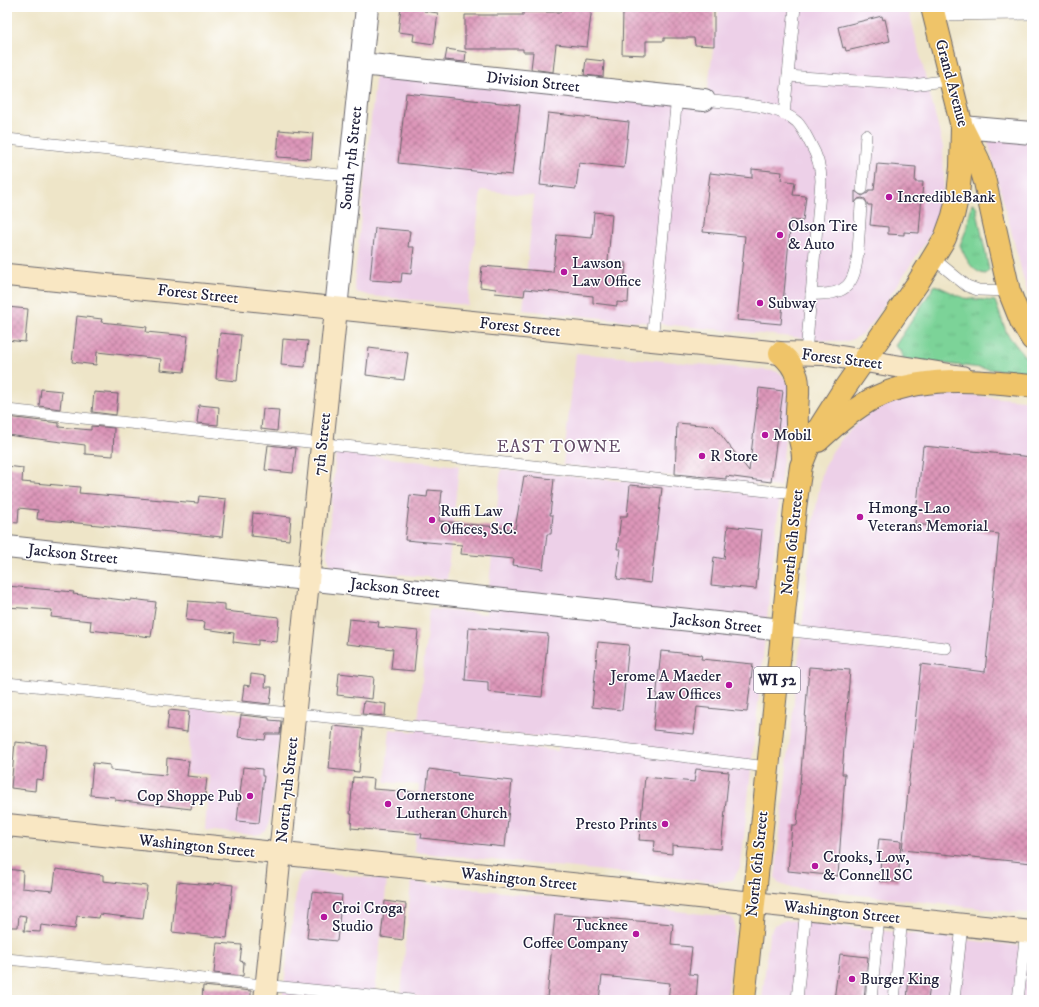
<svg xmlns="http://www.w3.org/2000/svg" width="1039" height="1007" viewBox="0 0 1039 1007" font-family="'IM FELL DW Pica',serif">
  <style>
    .built { fill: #edd0e8; fill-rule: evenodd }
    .grass { fill: url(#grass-tufts); stroke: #4f7a6a }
    .building { fill: url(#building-cross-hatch) }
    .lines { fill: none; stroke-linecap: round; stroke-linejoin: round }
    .lane-casing { stroke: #69666c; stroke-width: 12 }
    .street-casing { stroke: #69666c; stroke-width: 24 }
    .secondary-casing { stroke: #69666c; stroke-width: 24 }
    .primary-casing { stroke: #69666c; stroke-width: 24 }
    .lane { stroke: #fff; stroke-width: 11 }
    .street { stroke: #fff; stroke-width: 22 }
    .secondary { stroke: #f9e7c3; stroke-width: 22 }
    .primary { stroke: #efc469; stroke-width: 22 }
    .poi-dot { fill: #b5179e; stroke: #fff; stroke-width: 1.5 }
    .labels { text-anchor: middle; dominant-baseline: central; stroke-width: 3; stroke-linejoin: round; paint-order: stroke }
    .shield { fill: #fff; stroke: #646476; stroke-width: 1 }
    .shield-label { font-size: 15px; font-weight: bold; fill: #22223b }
    .street-label { font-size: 16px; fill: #22223b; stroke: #fff }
    .poi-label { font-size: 16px; fill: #22223b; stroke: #fff; text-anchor: start }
    .neighbourhood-label { font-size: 17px; letter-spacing: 1px; fill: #634b67; stroke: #fff }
  </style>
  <defs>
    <pattern id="grass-tufts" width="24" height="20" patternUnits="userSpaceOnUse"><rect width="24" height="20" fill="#7cd398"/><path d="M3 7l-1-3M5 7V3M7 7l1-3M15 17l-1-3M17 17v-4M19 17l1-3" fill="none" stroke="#6bb584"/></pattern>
    <pattern id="building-cross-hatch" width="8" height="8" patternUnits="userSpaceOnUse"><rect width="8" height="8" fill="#dd96b9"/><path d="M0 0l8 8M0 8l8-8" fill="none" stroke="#b37a98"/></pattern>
  </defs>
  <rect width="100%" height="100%" fill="#fff"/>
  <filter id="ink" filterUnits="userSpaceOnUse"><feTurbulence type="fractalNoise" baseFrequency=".025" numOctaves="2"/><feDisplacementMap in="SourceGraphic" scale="8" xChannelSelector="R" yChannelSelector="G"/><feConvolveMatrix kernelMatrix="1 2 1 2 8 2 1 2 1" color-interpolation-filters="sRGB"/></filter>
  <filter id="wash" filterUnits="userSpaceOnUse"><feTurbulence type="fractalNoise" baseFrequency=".012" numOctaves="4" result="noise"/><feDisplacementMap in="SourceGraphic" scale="16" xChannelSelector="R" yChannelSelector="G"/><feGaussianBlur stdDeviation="0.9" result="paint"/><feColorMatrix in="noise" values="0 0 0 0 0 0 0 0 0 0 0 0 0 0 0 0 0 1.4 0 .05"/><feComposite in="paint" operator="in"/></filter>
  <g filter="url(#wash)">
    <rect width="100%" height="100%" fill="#eee5c8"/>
    <!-- built -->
    <g class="built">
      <path d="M 719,7 L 908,7 L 943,147 L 944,181 L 942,200 L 937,219 L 925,243 L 870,326 L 860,336 L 848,341 L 832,341 L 523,310 L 534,196 L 481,190 L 468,305 L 371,296 L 356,292 L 354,284 L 376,71 L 707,94 Z"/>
      <path d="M 986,134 L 1032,139 L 1032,309 L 1022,273 Z"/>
      <path d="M 576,353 L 775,371 L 780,373 L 789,383 L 789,400 L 780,487 L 563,465 Z"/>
      <path d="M 941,392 L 1032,401 L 1032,914 L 788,887 L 778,883 L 775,878 L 813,524 L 822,473 L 830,455 L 843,437 L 864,417 L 879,407 L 909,396 Z"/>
      <path d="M 336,452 L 459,466 L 447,579 L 346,569 L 334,567 L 330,564 L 327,555 Z"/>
      <path d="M 501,469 L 780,496 L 741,865 L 733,880 L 716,882 L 414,852 L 419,785 L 385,782 L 390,729 L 417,732 L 429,609 L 486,614 ZM 479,731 L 559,739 L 558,751 L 478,741 Z"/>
      <path d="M 192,707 L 281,719 L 270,822 L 266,831 L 260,834 L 252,835 L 205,830 L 209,775 L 188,772 Z"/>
      <path d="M 311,871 L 387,880 L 375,992 L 365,1000 L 282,1000 L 297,885 L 300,876 L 303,873 Z"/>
      <path d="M 411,882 L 730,917 L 733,919 L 735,925 L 727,1000 L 451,1000 L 401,995 Z"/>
      <path d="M 786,920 L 1032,947 L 1032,1000 L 762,1000 L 769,935 L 774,925 Z"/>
    </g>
    <!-- grass -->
    <g class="grass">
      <path d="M 972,204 L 976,206 L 989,270 L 986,274 C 972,273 965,257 960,245 L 967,228 Z"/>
      <path d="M 935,285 L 964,298 L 995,301 L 1007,334 L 1030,363 L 1028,371 L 1024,373 L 903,359 L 901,351 L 895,346 Z"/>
    </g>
    <g id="blocks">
      <!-- building -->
      <g class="building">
        <path d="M 401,7 L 424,7 L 424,11 L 438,13 L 434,44 L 413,41 L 414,34 L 398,32 Z"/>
        <path d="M 562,7 L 592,7 L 587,47 L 556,44 L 553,72 L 531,69 L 533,52 L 523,52 L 523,49 L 465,49 L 465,15 L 523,15 L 523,12 L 561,12 Z"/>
        <path d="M 680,9 L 714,10 L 714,46 L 695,45 L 694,38 L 664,38 L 664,41 L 646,41 L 646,55 L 622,54 L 623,11 L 680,12 Z"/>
        <path d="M 882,16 L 883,20 L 885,19 L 890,41 L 846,51 L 845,47 L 843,48 L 838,27 Z"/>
        <path d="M 447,49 L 466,52 L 465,62 L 445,60 Z"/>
        <path d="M 586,59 L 604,61 L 603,77 L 584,75 Z"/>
        <path d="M 406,93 L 520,105 L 512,175 L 398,163 Z"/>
        <path d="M 548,113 L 629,122 L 624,168 L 579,163 L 576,189 L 540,185 Z"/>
        <path d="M 279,130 L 313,133 L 311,159 L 277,157 Z"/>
        <path d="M 877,164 L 916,167 L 915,182 L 923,182 L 919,233 L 904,232 L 904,235 L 888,234 L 888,227 L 870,225 L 872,205 L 868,205 L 865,199 L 862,198 L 858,199 L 855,203 L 855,191 L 862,196 L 868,193 L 869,190 L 874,190 Z"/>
        <path d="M 752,169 L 782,172 L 781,180 L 795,182 L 793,195 L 806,196 L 803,221 L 791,220 L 781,324 L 737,320 L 745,236 L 703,232 L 710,173 L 752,178 Z"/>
        <path d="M 594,212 L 612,214 L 608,261 L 626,263 L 624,284 L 629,285 L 628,303 L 617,302 L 617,306 L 593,303 L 593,296 L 525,289 L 524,296 L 495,293 L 496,289 L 480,287 L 482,266 L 553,272 L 557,235 L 592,238 Z"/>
        <path d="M 375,228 L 410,231 L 408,247 L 414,247 L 411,274 L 402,273 L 401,282 L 370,280 Z"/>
        <path d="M 7,307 L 28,309 L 25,342 L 7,340 Z"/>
        <path d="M 77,316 L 102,319 L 101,322 L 147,327 L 146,332 L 188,336 L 184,372 L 160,370 L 161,359 L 97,352 L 96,365 L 72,362 Z"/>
        <path d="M 220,333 L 241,335 L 237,381 L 216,379 Z"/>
        <path d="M 283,339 L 308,341 L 305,367 L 281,365 Z"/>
        <path d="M 369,348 L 408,353 L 404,380 L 366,375 Z"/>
        <path d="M 759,388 L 783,391 L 771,482 L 726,476 L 726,479 L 675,474 L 677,423 L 714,426 L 749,471 Z"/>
        <path d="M 41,389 L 62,391 L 60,409 L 39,406 Z"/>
        <path d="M 94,392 L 118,394 L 116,415 L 92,412 Z"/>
        <path d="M 199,405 L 219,407 L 218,425 L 197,423 Z"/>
        <path d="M 263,409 L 279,410 L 277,431 L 261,429 Z"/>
        <path d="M 7,417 L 59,423 L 59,427 L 91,430 L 91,426 L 114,428 L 113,456 L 85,454 L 85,445 L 7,435 Z"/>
        <path d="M 268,445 L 296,448 L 293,473 L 265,470 Z"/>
        <path d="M 923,446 L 1032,457 L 1032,863 L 902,850 L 921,664 L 985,672 L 999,534 L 915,524 Z"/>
        <path d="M 7,466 L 23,468 L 22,482 L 80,487 L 79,493 L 198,503 L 199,496 L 226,499 L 222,537 L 37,519 L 38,510 L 19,508 L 18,523 L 7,522 Z"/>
        <path d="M 524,476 L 554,479 L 550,515 L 553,515 L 551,534 L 547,534 L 543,569 L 513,565 L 514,559 L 461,554 L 462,545 L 405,540 L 410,495 L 427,497 L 428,490 L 442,491 L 439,521 L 515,529 Z"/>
        <path d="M 630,485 L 662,488 L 651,583 L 617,579 L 621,549 L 617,549 L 621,516 L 627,516 Z"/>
        <path d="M 253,513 L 291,517 L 289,540 L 251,536 Z"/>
        <path d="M 728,526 L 762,530 L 756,589 L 711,585 L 714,557 L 724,559 Z"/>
        <path d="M 7,586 L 74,592 L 73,594 L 131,601 L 131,599 L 156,602 L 151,637 L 90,630 L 91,621 L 51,617 L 52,610 L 7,607 Z"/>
        <path d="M 188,601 L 225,604 L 225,611 L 279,617 L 277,642 L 258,640 L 258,645 L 233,642 L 234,633 L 204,629 L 205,622 L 186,620 Z"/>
        <path d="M 349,619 L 379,622 L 378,627 L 418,631 L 414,671 L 391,669 L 393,649 L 346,644 Z"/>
        <path d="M 469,627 L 548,634 L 542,697 L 488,692 L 488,682 L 465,680 Z"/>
        <path d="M 598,642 L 629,645 L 622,710 L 592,707 Z"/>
        <path d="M 661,651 L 702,655 L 701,659 L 753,664 L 747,712 L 697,707 L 694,734 L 653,730 Z"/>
        <path d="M 809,667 L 850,670 L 842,774 L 845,774 L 838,876 L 788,871 L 792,825 L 797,825 Z"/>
        <path d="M 339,673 L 374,677 L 372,699 L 337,695 Z"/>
        <path d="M 251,674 L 266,676 L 265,687 L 272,687 L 270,704 L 242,701 L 244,685 L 250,686 Z"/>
        <path d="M 364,701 L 386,704 L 385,716 L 362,714 Z"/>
        <path d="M 169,710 L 189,712 L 187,732 L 167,729 Z"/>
        <path d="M 241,715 L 269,718 L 269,720 L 281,721 L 280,734 L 266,734 L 265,740 L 238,737 Z"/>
        <path d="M 333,726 L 363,729 L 359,772 L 329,769 Z"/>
        <path d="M 15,742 L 46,745 L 43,780 L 36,779 L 35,791 L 11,788 Z"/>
        <path d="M 167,758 L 189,761 L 187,776 L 207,778 L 205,795 L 193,794 L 191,809 L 115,800 L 115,797 L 90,795 L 93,763 L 110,765 L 110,770 L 166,775 Z"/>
        <path d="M 243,767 L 262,769 L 262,776 L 264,776 L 259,823 L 237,821 Z"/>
        <path d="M 429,769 L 458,773 L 457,775 L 512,781 L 505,847 L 421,838 L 422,834 L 351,828 L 352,814 L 350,814 L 353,777 L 374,779 L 373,789 L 426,793 Z"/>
        <path d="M 696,769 L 729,772 L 721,849 L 672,845 L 672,854 L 654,852 L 655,841 L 639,840 L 645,777 L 694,782 Z"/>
        <path d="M 879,839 L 901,841 L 898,882 L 879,881 L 881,858 L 877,858 Z"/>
        <path d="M 7,869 L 23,871 L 22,888 L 53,891 L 56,869 L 103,875 L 103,881 L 147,886 L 143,919 L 100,914 L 99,918 L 77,916 L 75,929 L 41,925 L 40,932 L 24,931 L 26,916 L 19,915 L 18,927 L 7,927 Z"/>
        <path d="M 177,882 L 213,885 L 214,883 L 233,885 L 227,938 L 172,932 Z"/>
        <path d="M 312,892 L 342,895 L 337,941 L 307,938 Z"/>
        <path d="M 385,901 L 406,904 L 403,940 L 381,937 Z"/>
        <path d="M 555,914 L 673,924 L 671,945 L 692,947 L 689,974 L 698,975 L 696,1000 L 668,1000 L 670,983 L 602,976 L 599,1000 L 547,998 Z"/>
        <path d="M 217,943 L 242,945 L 240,961 L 244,962 L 243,976 L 214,973 Z"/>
        <path d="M 840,954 L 868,957 L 864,1000 L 834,1000 Z"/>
        <path d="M 909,976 L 931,978 L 928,1000 L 907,1000 Z"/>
        <path d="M 203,986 L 251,991 L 251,1000 L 202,1000 Z"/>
      </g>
    </g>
  </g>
  <g filter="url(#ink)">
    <use href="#blocks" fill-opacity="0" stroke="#69666c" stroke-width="1"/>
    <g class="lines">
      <defs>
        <g id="lane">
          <path d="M 934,15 L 1032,14"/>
          <path d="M 788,76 L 913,85 L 950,80"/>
          <path d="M 704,100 C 732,104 776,103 797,122 C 803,128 806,136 810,143 C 817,155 821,168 821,181 L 806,353"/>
          <path d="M 784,114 L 795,7"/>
          <path d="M 7,139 L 349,176"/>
          <path d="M 862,189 L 866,135"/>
          <path d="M 934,259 L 967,286 L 978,290 L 1009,291"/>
          <path d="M 811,294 C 847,296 855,285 858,251 C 859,235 860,220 861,205"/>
          <path d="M 652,341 L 677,97"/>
          <path d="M 7,410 L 796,494"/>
          <path d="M 783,630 L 946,648"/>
          <path d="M 7,683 L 600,746 L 767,767"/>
          <path d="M 7,959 L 411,1000"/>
          <path d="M 797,1000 L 806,908"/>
          <path d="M 871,1000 L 879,916"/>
          <path d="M 894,1000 L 902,918"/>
          <path d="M 954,1000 L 962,925"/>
          <path d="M 1018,1000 L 1026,931"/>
        </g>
        <g id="street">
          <path d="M 361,64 L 704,100"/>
          <path d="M 962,127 L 1032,133"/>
          <path d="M 336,309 L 367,7"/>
          <path d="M 7,547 L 783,630"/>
        </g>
        <g id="secondary">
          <path d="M 7,275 L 780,353 L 823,354 L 962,377"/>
          <path d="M 7,825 L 1032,932"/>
          <path d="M 265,1000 L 336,309"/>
        </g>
        <g id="primary">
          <path d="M 932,7 L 962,127 L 978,159 L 985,182 L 1009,291 L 1021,321 L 1032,339"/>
          <path d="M 780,353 C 808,377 795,394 797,424 C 798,436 803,447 803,458"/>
          <path d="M 818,441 C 835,425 853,409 874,398 C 922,374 981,381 1032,386"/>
          <path d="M 744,1000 L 795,508 L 801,466 L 811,441 L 842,392 L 917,284 L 945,238 L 953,216 L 958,194 L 961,167 L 962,127"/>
        </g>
      </defs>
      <!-- lane casing -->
      <use href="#lane" class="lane-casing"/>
      <!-- street casing -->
      <use href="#street" class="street-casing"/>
      <!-- secondary casing -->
      <use href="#secondary" class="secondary-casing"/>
      <!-- primary casing -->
      <use href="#primary" class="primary-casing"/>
      <!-- lane -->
      <use href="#lane" class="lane"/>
      <!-- street -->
      <use href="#street" class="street"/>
      <!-- secondary -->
      <use href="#secondary" class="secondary"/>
      <!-- primary -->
      <use href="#primary" class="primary"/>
    </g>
  </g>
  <!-- markers -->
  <g class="poi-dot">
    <circle cx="889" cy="197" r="4"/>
    <circle cx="780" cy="235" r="4"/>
    <circle cx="564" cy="272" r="4"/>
    <circle cx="760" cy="303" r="4"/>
    <circle cx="765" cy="435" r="4"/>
    <circle cx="702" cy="456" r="4"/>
    <circle cx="860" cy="517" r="4"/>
    <circle cx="432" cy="520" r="4"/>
    <circle cx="729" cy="685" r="4"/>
    <circle cx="250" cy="796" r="4"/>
    <circle cx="388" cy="804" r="4"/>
    <circle cx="665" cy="824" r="4"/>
    <circle cx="815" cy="866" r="4"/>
    <circle cx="324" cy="917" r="4"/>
    <circle cx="636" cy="934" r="4"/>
    <circle cx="852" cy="979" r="4"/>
  </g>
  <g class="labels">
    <!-- shield labels -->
    <rect class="shield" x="754" y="667" width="46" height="26" rx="3"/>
    <g class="shield-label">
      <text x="777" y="680">WI 52</text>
    </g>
    <!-- street labels -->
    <g class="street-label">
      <text transform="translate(533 82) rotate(6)">Division Street</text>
      <text transform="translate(952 83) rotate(75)">Grand Avenue</text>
      <text transform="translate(351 158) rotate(-84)">South 7th Street</text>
      <text transform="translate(198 294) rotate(6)">Forest Street</text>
      <text transform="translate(520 327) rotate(6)">Forest Street</text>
      <text transform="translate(842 359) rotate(7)">Forest Street</text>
      <text transform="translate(322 444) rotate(-84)">7th Street</text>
      <text transform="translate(792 542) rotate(-84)">North 6th Street</text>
      <text transform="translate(73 554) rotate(6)">Jackson Street</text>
      <text transform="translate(395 588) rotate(6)">Jackson Street</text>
      <text transform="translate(717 623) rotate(6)">Jackson Street</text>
      <text transform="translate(287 790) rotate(-84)">North 7th Street</text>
      <text transform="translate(197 846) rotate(6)">Washington Street</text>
      <text transform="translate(757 864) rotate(-84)">North 6th Street</text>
      <text transform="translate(519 879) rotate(6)">Washington Street</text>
      <text transform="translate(842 912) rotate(6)">Washington Street</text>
    </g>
    <!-- poi labels -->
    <g class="poi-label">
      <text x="897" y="197">IncredibleBank</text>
      <text x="788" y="226">Olson Tire<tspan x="788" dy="18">&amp; Auto</tspan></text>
      <text x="572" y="263">Lawson<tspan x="572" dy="18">Law Office</tspan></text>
      <text x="768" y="303">Subway</text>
      <text x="773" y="435">Mobil</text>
      <text x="710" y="456">R Store</text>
      <text x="868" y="508">Hmong-Lao<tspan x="868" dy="18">Veterans Memorial</tspan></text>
      <text x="440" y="511">Ruffi Law<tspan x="440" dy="18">Offices, S.C.</tspan></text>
      <text x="721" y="676" text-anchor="end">Jerome A Maeder<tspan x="721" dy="18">Law Offices</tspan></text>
      <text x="396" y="795">Cornerstone<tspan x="396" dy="18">Lutheran Church</tspan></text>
      <text x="242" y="796" text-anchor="end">Cop Shoppe Pub</text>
      <text x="657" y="824" text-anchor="end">Presto Prints</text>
      <text x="823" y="857">Crooks, Low,<tspan x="823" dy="18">&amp; Connell SC</tspan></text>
      <text x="332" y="908">Croi Croga<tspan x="332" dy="18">Studio</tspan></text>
      <text x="628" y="925" text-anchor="end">Tucknee<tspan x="628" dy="18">Coffee Company</tspan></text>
      <text x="860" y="979">Burger King</text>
    </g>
    <!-- neighbourhood labels -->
    <g class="neighbourhood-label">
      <text x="559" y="447">EAST TOWNE</text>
    </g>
  </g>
  <!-- margin -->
  <rect width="1039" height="1007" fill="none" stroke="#fff" stroke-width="24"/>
</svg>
